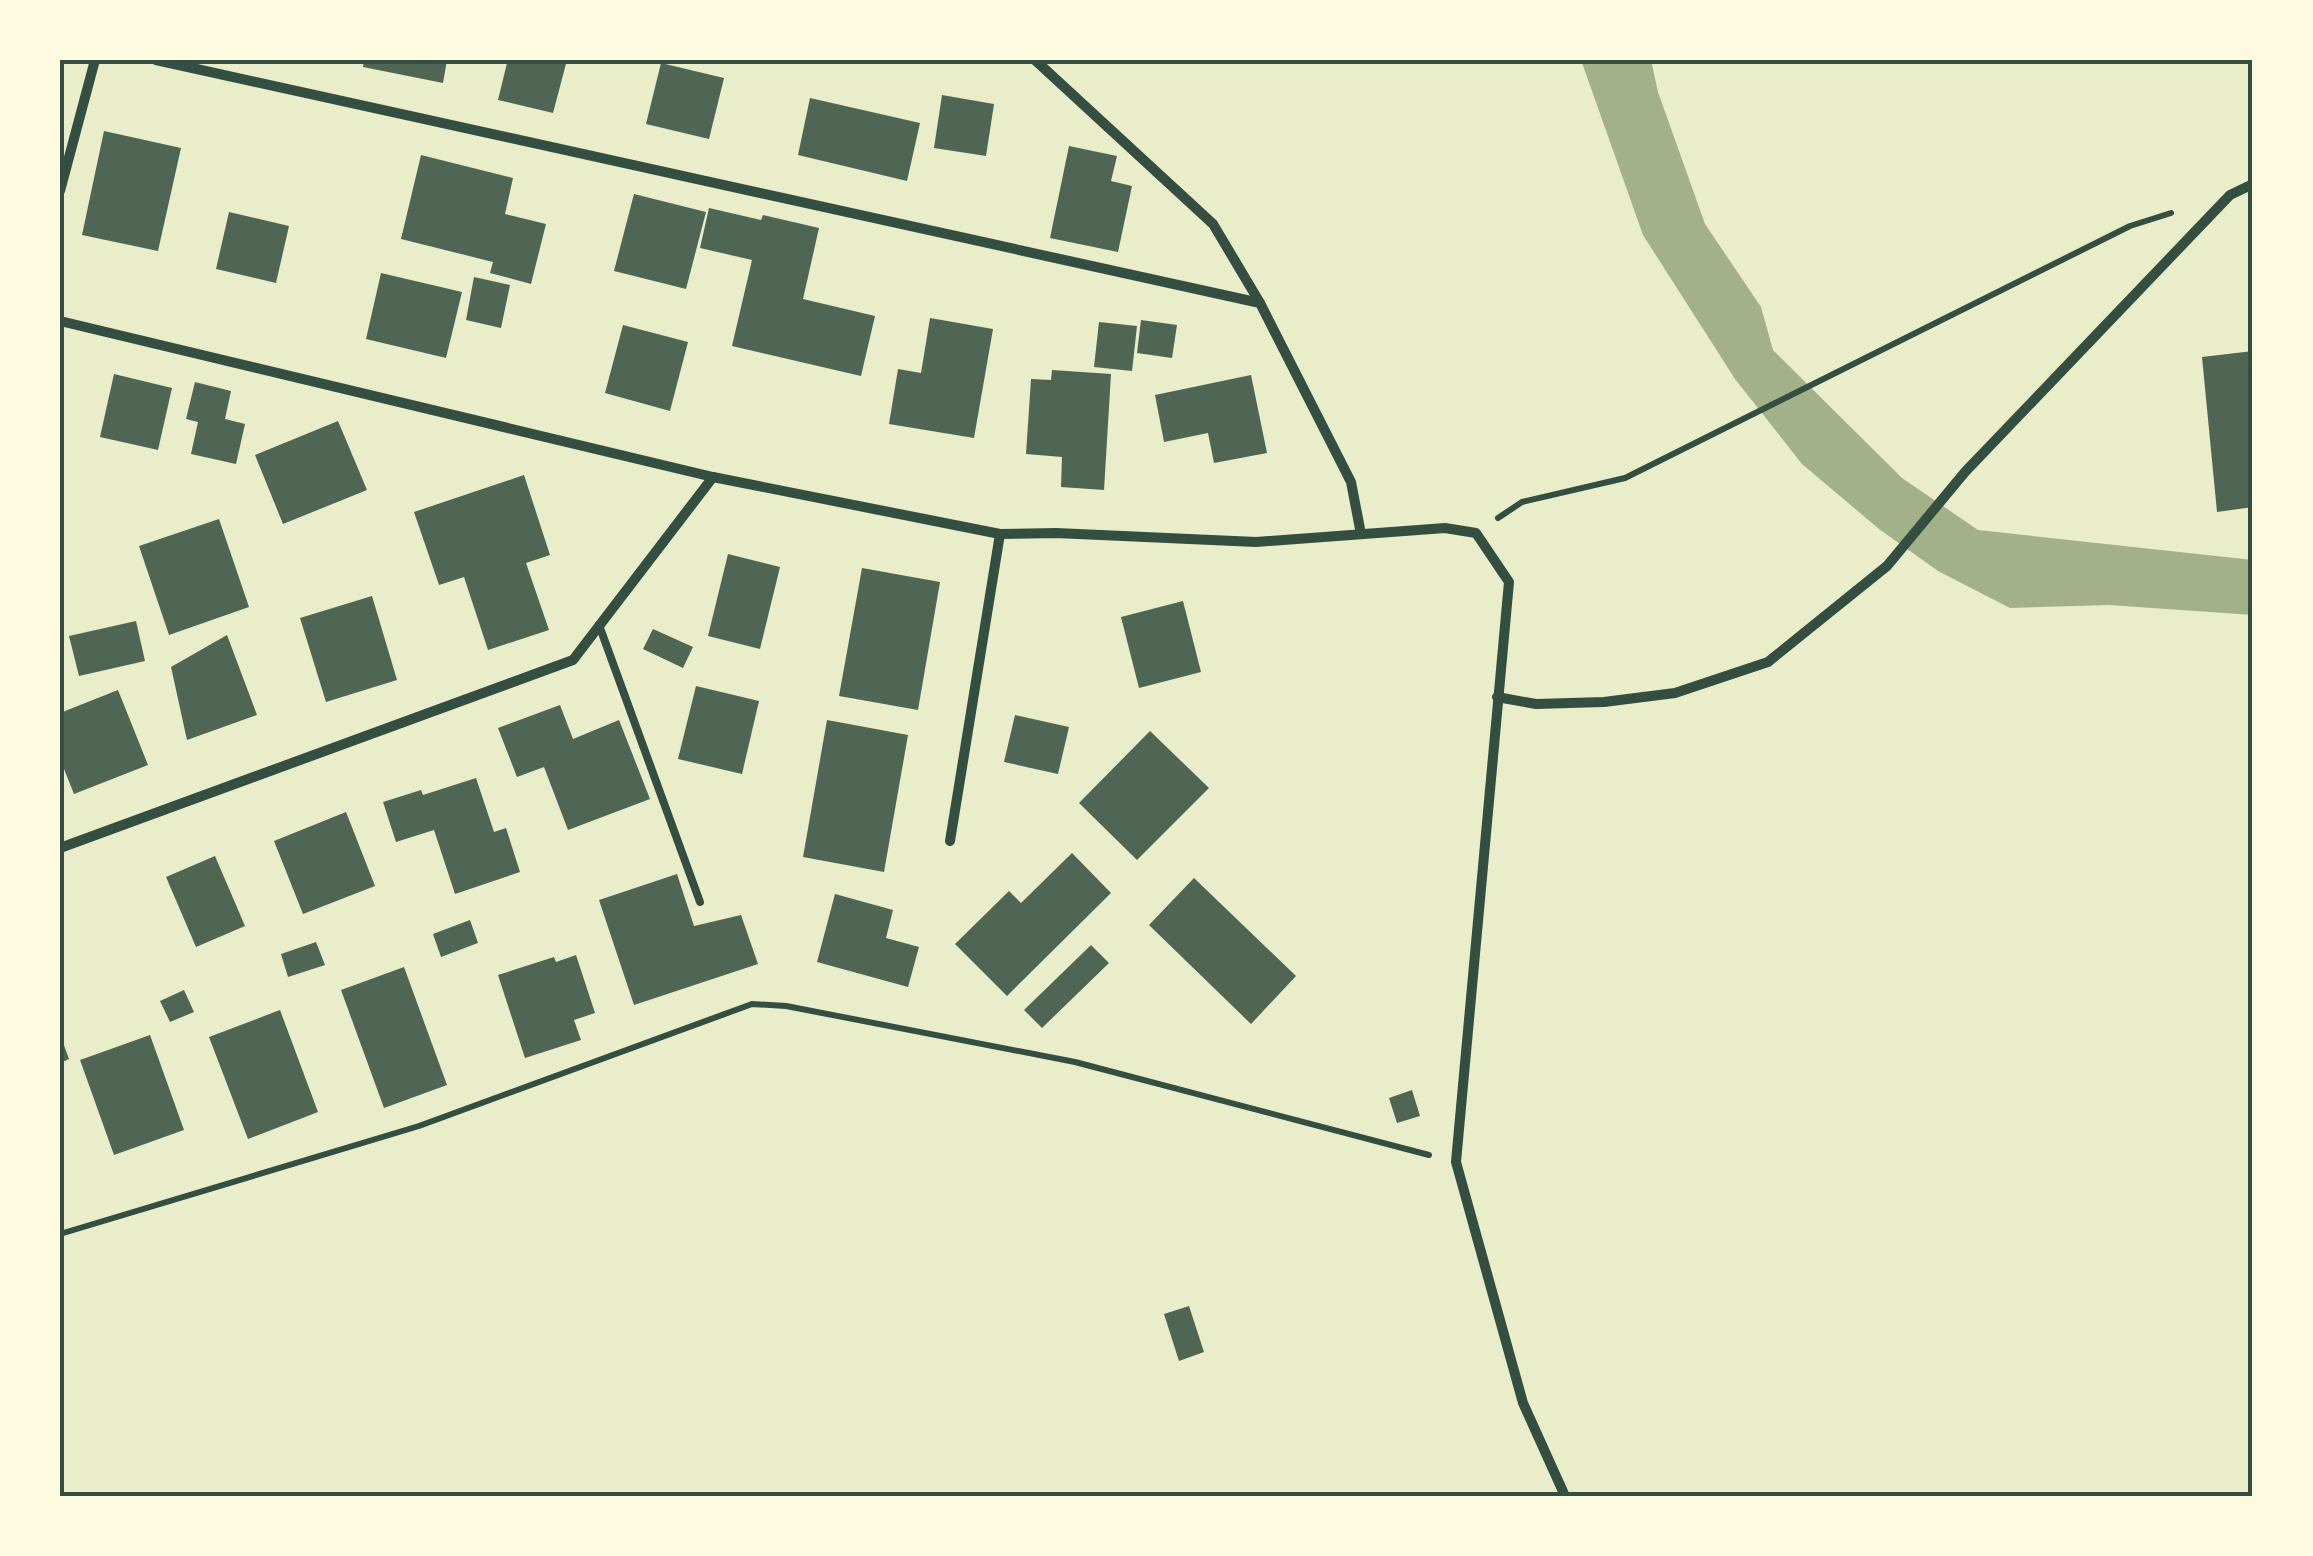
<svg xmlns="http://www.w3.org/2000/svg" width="2313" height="1556" viewBox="0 0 2313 1556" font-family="'Alegreya Sans',sans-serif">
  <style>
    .water { fill: #a3b18a }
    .building { fill: #4f6655 }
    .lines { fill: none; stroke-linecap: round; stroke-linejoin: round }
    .path { stroke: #344e41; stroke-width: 6 }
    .service { stroke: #344e41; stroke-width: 8 }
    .minor { stroke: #344e41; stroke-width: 10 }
    .neatline { fill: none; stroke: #344e41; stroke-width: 4 }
  </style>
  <rect width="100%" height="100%" fill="#e9edc9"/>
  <!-- water -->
  <path class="water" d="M 1581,60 L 1651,60 L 1658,92 L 1705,224 L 1761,307 L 1773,350 L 1902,478 L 1978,530 L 2253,560 L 2253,615 L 2109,605 L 2010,608 L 1938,571 L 1879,529 L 1802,464 L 1735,379 L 1643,235 Z"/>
  <!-- building -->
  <g class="building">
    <path d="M 364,60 L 447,60 L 443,83 L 363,67 Z"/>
    <path d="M 500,60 L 567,60 L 553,113 L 498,100 L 507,63 Z"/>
    <path d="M 661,63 L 724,78 L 709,139 L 646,124 Z"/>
    <path d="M 942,95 L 994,104 L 986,156 L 934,148 Z"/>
    <path d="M 810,98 L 920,123 L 907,181 L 798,155 Z"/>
    <path d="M 104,131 L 181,148 L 158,251 L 82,235 Z"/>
    <path d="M 1069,146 L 1117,156 L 1111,181 L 1132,186 L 1118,252 L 1050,238 Z"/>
    <path d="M 421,155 L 513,178 L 505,214 L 546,224 L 531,284 L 490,273 L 493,262 L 401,239 Z"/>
    <path d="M 634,194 L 706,212 L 686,289 L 614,271 Z"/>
    <path d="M 709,208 L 761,220 L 763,215 L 819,228 L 803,299 L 875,316 L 861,376 L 732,346 L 752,260 L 700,248 Z"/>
    <path d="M 229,212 L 289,226 L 276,283 L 216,269 Z"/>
    <path d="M 381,273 L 462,292 L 446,358 L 366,339 Z"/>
    <path d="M 474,277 L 510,285 L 501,328 L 466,320 Z"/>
    <path d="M 930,318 L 993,329 L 974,438 L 889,424 L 898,369 L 921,373 Z"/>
    <path d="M 1141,320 L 1177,325 L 1172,358 L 1137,353 Z"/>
    <path d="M 1099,322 L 1137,326 L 1132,371 L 1094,367 Z"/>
    <path d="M 623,325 L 688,342 L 670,411 L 605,393 Z"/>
    <path d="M 2253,351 L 2253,507 L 2217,512 L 2202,357 Z"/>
    <path d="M 1052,370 L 1111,374 L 1104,490 L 1061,487 L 1062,457 L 1026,454 L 1031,379 L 1051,380 Z"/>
    <path d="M 114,374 L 172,388 L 158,450 L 100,437 Z"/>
    <path d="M 1251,375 L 1267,453 L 1214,463 L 1208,433 L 1164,442 L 1155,395 Z"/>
    <path d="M 195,382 L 231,391 L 225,419 L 245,424 L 236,464 L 191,454 L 198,422 L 186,419 Z"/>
    <path d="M 338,421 L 367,490 L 283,524 L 255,455 Z"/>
    <path d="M 524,475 L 550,555 L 526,563 L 549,630 L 488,650 L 464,577 L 439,585 L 414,512 Z"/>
    <path d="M 219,519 L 249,607 L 169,635 L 139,546 Z"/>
    <path d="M 728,554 L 780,567 L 760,649 L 708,636 Z"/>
    <path d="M 862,568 L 940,582 L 918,710 L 839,696 Z"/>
    <path d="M 372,596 L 397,680 L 326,702 L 300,618 Z"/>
    <path d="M 1183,601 L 1201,672 L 1139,688 L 1121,617 Z"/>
    <path d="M 136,621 L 145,661 L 79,676 L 69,636 Z"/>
    <path d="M 653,629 L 693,647 L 683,668 L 643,649 Z"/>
    <path d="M 227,635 L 257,715 L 187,740 L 171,667 Z"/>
    <path d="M 696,686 L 759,701 L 742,774 L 678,759 Z"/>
    <path d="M 118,690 L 148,765 L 74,794 L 60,759 L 60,713 Z"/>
    <path d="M 560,705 L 573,739 L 619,720 L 650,799 L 568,830 L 544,767 L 517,777 L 498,728 Z"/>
    <path d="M 1015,715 L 1069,727 L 1058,774 L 1004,762 Z"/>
    <path d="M 827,720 L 908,735 L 884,872 L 803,857 Z"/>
    <path d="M 1150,731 L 1209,788 L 1137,860 L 1079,803 Z"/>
    <path d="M 476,778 L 494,832 L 506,828 L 520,872 L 455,894 L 434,830 L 396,842 L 383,802 L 421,790 L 423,795 Z"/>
    <path d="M 346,812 L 375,886 L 303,914 L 274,841 Z"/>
    <path d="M 1072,853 L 1111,893 L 1007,996 L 955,944 L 1009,891 L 1021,903 Z"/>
    <path d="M 215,856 L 245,926 L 196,947 L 166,877 Z"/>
    <path d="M 677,874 L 694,926 L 741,915 L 758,964 L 634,1005 L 599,900 Z"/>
    <path d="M 1194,878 L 1296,976 L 1251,1024 L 1149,925 Z"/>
    <path d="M 835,894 L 893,910 L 886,938 L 919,947 L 908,987 L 817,962 Z"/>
    <path d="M 470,920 L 478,943 L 441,957 L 433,934 Z"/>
    <path d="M 316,942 L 325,965 L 288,977 L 281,954 Z"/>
    <path d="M 1091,945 L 1109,963 L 1042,1028 L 1024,1010 Z"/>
    <path d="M 576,955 L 595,1013 L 574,1020 L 581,1040 L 525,1058 L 498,975 L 554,957 L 556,962 Z"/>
    <path d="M 404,967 L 447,1085 L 384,1108 L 341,990 Z"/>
    <path d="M 184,990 L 194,1012 L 170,1022 L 160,1001 Z"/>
    <path d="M 280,1010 L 318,1112 L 248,1139 L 209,1037 Z"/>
    <path d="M 60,1034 L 69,1059 L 60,1063 Z"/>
    <path d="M 150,1035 L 184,1130 L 114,1155 L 80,1060 Z"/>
    <path d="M 1412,1090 L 1420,1116 L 1397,1123 L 1389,1098 Z"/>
    <path d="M 1189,1306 L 1204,1352 L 1179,1361 L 1164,1314 Z"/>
  </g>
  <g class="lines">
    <!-- path -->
    <g class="path">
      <path d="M 1498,518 L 1522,502 L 1625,478 L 2130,226 L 2171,213"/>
      <path d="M 60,1234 L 419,1126 L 752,1004 L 786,1006 L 1075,1062 L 1429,1155"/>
    </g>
    <!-- service -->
    <path class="service" d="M 599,625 L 700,902"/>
    <!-- minor -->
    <g class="minor">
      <path d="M 156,60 L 1260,303 L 1351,482 L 1361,534"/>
      <path d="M 1035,60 L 1213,224 L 1260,303"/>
      <path d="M 60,191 L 95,60"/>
      <path d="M 60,321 L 713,477 L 1000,534 L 1056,533 L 1256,542 L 1445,528 L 1476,533 L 1509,582 L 1456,1162 L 1523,1403 L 1565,1496"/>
      <path d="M 1497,697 L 1536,704 L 1604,702 L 1675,693 L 1768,662 L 1887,566 L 1965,472 L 2230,195 L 2253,184"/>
      <path d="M 950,841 L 1000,534"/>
      <path d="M 60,848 L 573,660 L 713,477"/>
    </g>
  </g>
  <!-- border -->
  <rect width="2313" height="1556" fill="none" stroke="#fefae0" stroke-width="125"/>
  <rect x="62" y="62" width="2188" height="1432" class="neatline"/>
</svg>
